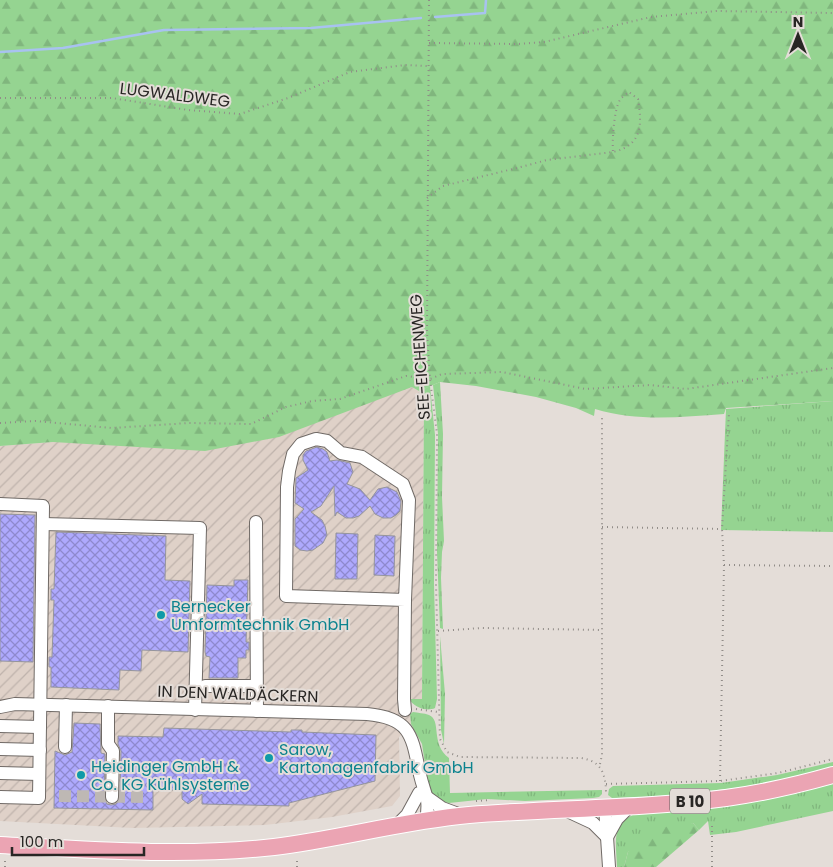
<svg xmlns="http://www.w3.org/2000/svg" width="833" height="867" viewBox="0 0 833 867" font-family="Poppins,sans-serif">
  <style>
    .industrial { fill: url(#industrial-furrows) }
    .grass { fill: url(#grass-tufts) }
    .forest { fill: url(#forest-firs) }
    .lines { fill: none; stroke-linecap: round; stroke-linejoin: round }
    .stream { stroke: #a8c2f0; stroke-width: 2.5 }
    .building { fill: url(#building-cross-hatch); stroke: #95959c }
    .minor-tunnel { stroke: #beb8b4; stroke-width: 12; stroke-dasharray: 12 6; stroke-linecap: butt }
    .minor-casing { stroke: #706a66; stroke-width: 14 }
    .major-casing { stroke: #fff; stroke-width: 18 }
    .path { stroke: #918c88; stroke-width: 2; stroke-dasharray: 1 4; stroke-linecap: butt }
    .minor { stroke: #fff; stroke-width: 12 }
    .major { stroke: #eba4b3; stroke-width: 16 }
    .culture-dot { fill: #0f9aa8; stroke: #e4ddd8; stroke-width: 2 }
    .labels { text-anchor: middle; dominant-baseline: central; stroke-width: 4; stroke-linejoin: round; paint-order: stroke }
    .shield { fill: #e4ddd8; stroke: #605d5a; stroke-width: 1 }
    .shield-label { font-size: 15px; font-weight: bold; fill: #282624 }
    .street-label { font-size: 16px; fill: #282624; stroke: #e4ddd8 }
    .culture-label { font-size: 16px; fill: #0d838f; stroke: #e4ddd8; text-anchor: start }
  </style>
  <defs>
    <pattern id="industrial-furrows" width="10" height="10" patternUnits="userSpaceOnUse" patternTransform="scale(1.25)"><rect width="10" height="10" fill="#dfd1c8"/><path d="M-1 1l2-2M0 10L10 0M9 11l2-2" fill="none" stroke="#bfb3ac"/></pattern>
    <pattern id="grass-tufts" width="24" height="20" patternUnits="userSpaceOnUse" patternTransform="scale(1.25)"><rect width="24" height="20" fill="#95d491"/><path d="M3 7l-1-3M5 7V3M7 7l1-3M15 17l-1-3M17 17v-4M19 17l1-3" fill="none" stroke="#80b67d"/></pattern>
    <pattern id="forest-firs" width="22" height="20" patternUnits="userSpaceOnUse" patternTransform="scale(1.25)"><rect width="22" height="20" fill="#95d491"/><path d="M5 1l3.5 6h-7zM16 11l3.5 6h-7z" fill="#80b67d"/></pattern>
    <pattern id="building-cross-hatch" width="8" height="8" patternUnits="userSpaceOnUse" patternTransform="scale(1.25)"><rect width="8" height="8" fill="#aea9fd"/><path d="M0 0l8 8M0 8l8-8" fill="none" stroke="#8e89cd"/></pattern>
  </defs>
  <rect width="100%" height="100%" fill="#e4ddd8"/>
  <!-- industrial -->
  <path class="industrial" d="M 412,387 L 419,391 L 424,401 L 422,699 L 409,699 L 411,724 L 399,737 L 400,796 L 392,806 L 332,817 L 265,825 L 133,828 L 0,821 L 0,446 L 53,442 Z"/>
  <!-- grass -->
  <g class="grass">
    <path d="M 440,382 L 443,434 L 442,497 L 444,541 L 442,552 L 441,578 L 443,629 L 440,628 L 437,552 L 438,434 L 433,385 Z"/>
    <path d="M 430,386 L 435,435 L 434,584 L 437,699 L 435,708 C 426,712 414,707 409,699 L 422,699 L 424,401 L 419,391 Z"/>
    <path d="M 833,401 L 833,532 L 721,530 L 726,409 Z"/>
    <path d="M 440,636 L 445,694 L 444,744 L 441,730 Z"/>
    <path d="M 413,712 C 418,713 424,713 429,715 C 442,720 430,744 449,758 L 450,793 L 602,790 L 602,794 L 599,797 L 593,798 L 525,801 L 487,799 L 449,803 C 440,801 434,797 429,790 L 422,744 L 411,724 L 410,714 Z"/>
    <path d="M 833,762 L 833,769 L 745,787 L 660,796 L 612,798 L 608,795 L 609,789 L 613,786 L 721,783 L 777,775 Z"/>
    <path d="M 833,781 L 833,811 L 736,832 L 710,835 L 708,821 L 699,830 L 693,823 L 628,852 L 624,867 L 617,867 C 616,841 610,821 641,812 L 705,809 L 752,802 Z"/>
  </g>
  <!-- forest -->
  <g class="forest">
    <path d="M 0,0 L 833,0 L 833,401 L 726,408 L 724,414 C 681,417 637,422 595,409 L 594,416 L 576,408 L 536,397 L 476,386 L 440,382 L 419,391 L 412,387 L 279,437 L 205,451 L 53,442 L 0,446 Z"/>
    <path d="M 693,823 L 699,830 L 656,867 L 624,867 L 628,852 L 656,828 Z"/>
  </g>
  <g class="lines">
    <!-- stream -->
    <g class="stream">
      <path d="M 435,17 L 485,13 L 486,0"/>
      <path d="M 0,52 L 63,48 L 164,30 L 311,28 L 421,18"/>
    </g>
  </g>
  <!-- building -->
  <g class="building">
    <path d="M 317,447 L 323,449 L 327,452 L 330,461 L 337,460 L 350,463 L 353,472 L 347,484 L 360,489 L 370,500 L 378,489 L 387,487 L 397,492 L 401,501 L 400,511 L 396,515 L 391,518 L 383,518 L 375,514 L 370,506 L 359,516 L 353,518 L 346,518 L 337,512 L 335,516 L 334,486 L 321,506 L 311,512 L 322,520 L 325,526 L 327,535 L 323,543 L 313,550 L 307,551 L 300,550 L 295,546 L 295,519 L 304,509 L 295,503 L 296,478 L 308,470 L 303,460 L 303,455 L 306,451 Z"/>
    <path d="M 0,514 L 35,515 L 33,662 L 0,661 Z"/>
    <path d="M 56,532 L 166,536 L 165,580 L 190,581 L 188,652 L 142,650 L 141,671 L 120,670 L 119,690 L 51,687 L 51,667 L 49,667 L 49,657 L 52,657 L 54,600 L 51,600 L 51,589 L 54,589 Z"/>
    <path d="M 336,533 L 358,534 L 357,579 L 335,579 Z"/>
    <path d="M 375,535 L 395,536 L 394,576 L 374,575 Z"/>
    <path d="M 234,580 L 248,580 L 246,642 L 249,642 L 249,650 L 246,650 L 246,658 L 238,658 L 238,678 L 209,678 L 210,657 L 206,656 L 205,652 L 207,585 L 234,586 Z"/>
    <path d="M 74,723 L 100,724 L 101,753 L 105,754 L 104,797 L 107,804 L 111,805 L 116,804 L 120,797 L 121,751 L 118,744 L 118,736 L 163,737 L 164,728 L 291,732 L 291,730 L 302,730 L 302,732 L 376,735 L 375,781 L 289,803 L 289,806 L 202,804 L 202,794 L 188,804 L 182,799 L 182,790 L 153,790 L 153,810 L 54,808 L 55,751 L 65,755 L 72,752 Z"/>
  </g>
  <g class="lines">
    <!-- minor-tunnel -->
    <path class="minor-tunnel" d="M 59,796 L 144,797"/>
    <defs>
      <g id="minor">
        <path d="M 0,504 L 43,506 L 39,798 L 0,797"/>
        <path d="M 256,522 L 257,711"/>
        <path d="M 43,524 L 200,528 L 195,710"/>
        <path d="M 405,600 L 409,500 L 403,484 L 362,457 L 341,453 L 327,441 L 316,439 L 301,444 L 293,454 L 289,471 L 287,487 L 286,596 L 405,600 L 404,699 L 405,710"/>
        <path d="M 205,686 L 256,686"/>
        <path d="M 108,706 L 108,744 L 113,751 L 112,797"/>
        <path d="M 0,707 L 15,704 L 367,714 C 412,718 412,737 420,775 C 425,796 430,797 426,821"/>
        <path d="M 0,726 L 40,727"/>
        <path d="M 65,747 L 66,705"/>
        <path d="M 0,749 L 40,750"/>
        <path d="M 0,773 L 39,774"/>
        <path d="M 428,798 L 442,808 L 461,815"/>
        <path d="M 605,807 L 609,867"/>
        <path d="M 565,810 L 593,823 L 607,837"/>
        <path d="M 396,826 L 407,815 L 419,793"/>
        <path d="M 607,837 L 617,819 L 631,805"/>
      </g>
      <path id="major" d="M 0,845 C 91,850 183,857 274,847 C 339,839 403,821 469,815 C 555,808 641,809 726,798 C 762,793 798,785 833,775"/>
    </defs>
    <!-- minor casing -->
    <use href="#minor" class="minor-casing"/>
    <!-- major casing -->
    <use href="#major" class="major-casing"/>
    <!-- path -->
    <g class="path">
      <path d="M 429,0 L 427,333 L 430,379 L 437,434 L 436,585 L 440,739 L 447,752 L 460,757 L 581,758 C 602,761 606,775 606,794"/>
      <path d="M 429,43 L 518,44 L 544,42 L 651,17 L 717,11 L 833,13"/>
      <path d="M 0,98 L 112,98 L 188,110 L 240,114 L 288,98 L 350,72 L 405,65 L 428,66"/>
      <path d="M 427,198 L 443,186 L 517,168 L 547,160 L 613,152 C 643,145 642,124 638,99 L 629,92 C 626,94 622,97 620,100 C 614,109 612,141 613,152"/>
      <path d="M 0,423 L 35,421 L 112,428 L 189,423 L 251,424 L 286,407 L 312,401 L 340,399 L 406,376 L 430,379 L 442,374 L 502,372 L 585,389 L 650,385 L 686,389 L 833,368"/>
      <path d="M 602,527 L 722,529"/>
      <path d="M 724,565 L 833,566"/>
      <path d="M 438,631 L 482,628 L 602,630"/>
      <path d="M 416,709 L 438,712"/>
      <path d="M 600,764 L 602,755 L 602,415"/>
      <path d="M 720,781 L 724,565 L 722,529 L 729,413"/>
      <path d="M 606,784 L 720,781 L 778,773 L 833,759"/>
      <path d="M 476,801 L 491,800"/>
      <path d="M 712,826 L 712,867"/>
      <path d="M 5,867 L 5,857"/>
      <path d="M 297,867 L 297,857"/>
    </g>
    <!-- minor -->
    <use href="#minor" class="minor"/>
    <!-- major -->
    <use href="#major" class="major"/>
  </g>
  <!-- markers -->
  <g class="culture-dot">
    <circle cx="161" cy="615" r="5"/>
    <circle cx="269" cy="758" r="5"/>
    <circle cx="81" cy="775" r="5"/>
  </g>
  <g class="labels">
    <!-- shield labels -->
    <rect class="shield" x="670" y="788.5" width="40" height="25" rx="4"/>
    <g class="shield-label">
      <text x="690" y="801">B 10</text>
    </g>
    <!-- street labels -->
    <g class="street-label">
      <text transform="translate(175 95) rotate(7)">LUGWALDWEG</text>
      <text transform="translate(420 357) rotate(-94)">SEE-EICHENWEG</text>
      <text transform="translate(238 694) rotate(2)">IN DEN WALDÄCKERN</text>
    </g>
    <!-- culture labels -->
    <g class="culture-label">
      <text x="171" y="606">Bernecker<tspan x="171" dy="18">Umformtechnik GmbH</tspan></text>
      <text x="279" y="749">Sarow,<tspan x="279" dy="18">Kartonagenfabrik GmbH</tspan></text>
      <text x="91" y="766">Heidinger GmbH &amp;<tspan x="91" dy="18">Co. KG Kühlsysteme</tspan></text>
    </g>
  </g>
  <!-- north arrow -->
  <g transform="translate(798 35)" stroke="#e4ddd8" stroke-width="4" paint-order="stroke">
  <path d="M0-4L9 19L0 12L-9 19Z" fill="#282624"/>
  <text y="-8" font-size="14" font-weight="bold" text-anchor="middle" fill="#282624">N</text>
  </g>
  <!-- scale -->
  <path d="M12 847v8h132v-8" fill="none" stroke="#282624" stroke-width="2.5"/>
  <text x="20" y="847" font-size="15" fill="#282624" stroke="#e4ddd8" stroke-width="4" paint-order="stroke">100 m</text>
</svg>
